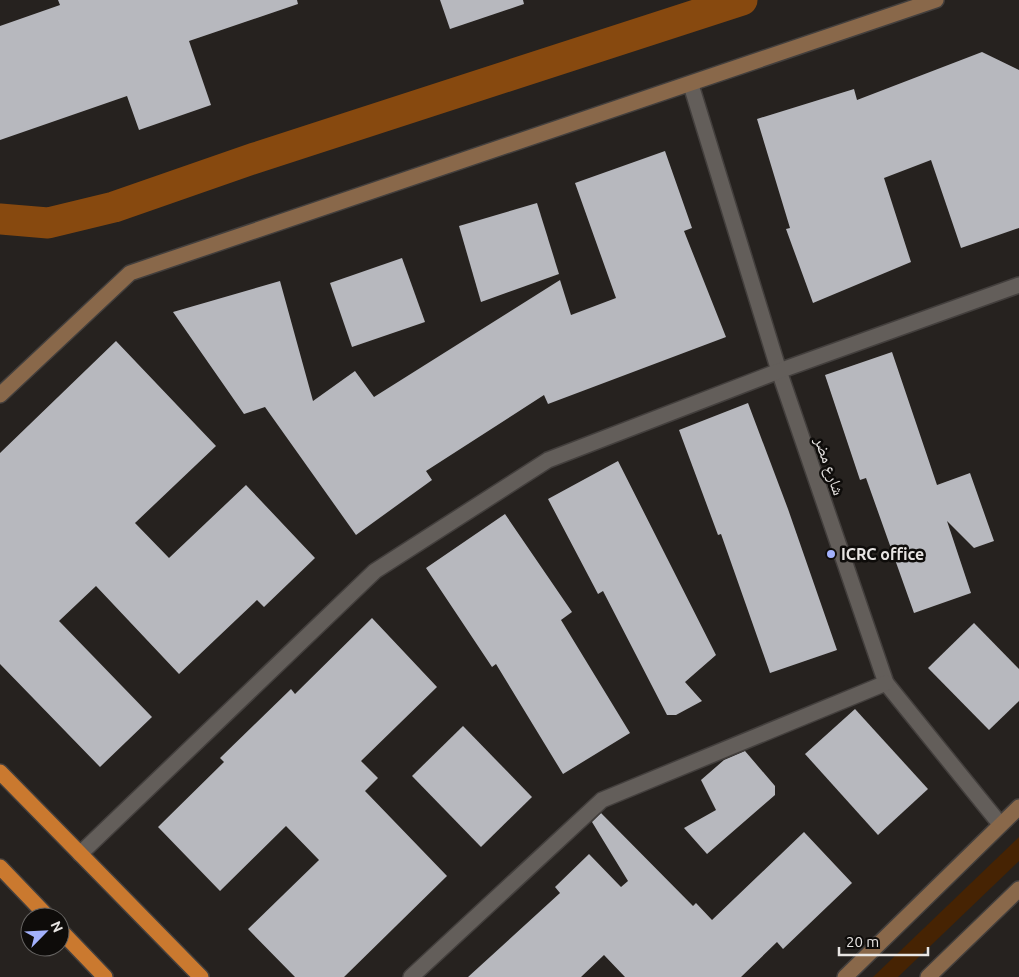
<svg xmlns="http://www.w3.org/2000/svg" width="1019" height="977" viewBox="0 0 1019 977" font-family="Ubuntu,'Noto Naskh Arabic',sans-serif">
  <style>
    .green { fill: #462303 }
    .lines { fill: none; stroke-linecap: round; stroke-linejoin: round }
    .canal { stroke: #87490f; stroke-width: 31 }
    .building { fill: #b7b8be }
    .minor-casing { stroke: #433f3d; stroke-width: 18 }
    .secondary-casing { stroke: #433f3d; stroke-width: 18 }
    .trunk-casing { stroke: #433f3d; stroke-width: 18 }
    .minor { stroke: #635e5a; stroke-width: 15 }
    .secondary { stroke: #89684a; stroke-width: 15 }
    .trunk { stroke: #ca792f; stroke-width: 15 }
    .poi-dot { fill: #a3b2fd; stroke: #0e0c0a; stroke-width: 2 }
    .labels { text-anchor: middle; dominant-baseline: central; stroke-width: 5; stroke-linejoin: round; paint-order: stroke }
    .street-label { font-size: 16px; fill: #e8e5e3; stroke: #0e0c0a }
    .poi-label { font-size: 16px; font-weight: bold; fill: #e8e5e3; stroke: #0e0c0a; text-anchor: start }
  </style>
  <rect width="100%" height="100%" fill="#26221f"/>
  <!-- green -->
  <path class="green" d="M 1019,837 L 1019,861 L 898,977 L 873,977 Z"/>
  <g class="lines">
    <!-- canal -->
    <path class="canal" d="M 0,219 L 48,223 L 114,207 L 255,158 L 742,0"/>
  </g>
  <!-- building -->
  <g class="building">
    <path d="M 58,0 L 297,0 L 298,4 L 189,41 L 211,105 L 139,130 L 127,96 L 0,140 L 0,26 L 60,5 Z"/>
    <path d="M 440,0 L 523,0 L 524,4 L 450,29 Z"/>
    <path d="M 982,52 L 1019,70 L 1019,228 L 961,248 L 931,160 L 884,178 L 911,262 L 813,303 L 786,229 L 790,228 L 757,119 L 854,89 L 857,100 Z"/>
    <path d="M 665,151 L 692,228 L 684,231 L 726,337 L 548,404 L 544,395 L 426,471 L 432,480 L 356,535 L 265,407 L 244,414 L 173,312 L 280,281 L 313,401 L 355,371 L 374,397 L 560,280 L 571,315 L 616,298 L 575,183 Z"/>
    <path d="M 537,203 L 559,274 L 481,302 L 459,226 Z"/>
    <path d="M 402,258 L 425,322 L 352,347 L 330,283 Z"/>
    <path d="M 116,341 L 216,446 L 135,523 L 169,558 L 246,485 L 315,558 L 264,607 L 257,600 L 179,674 L 96,586 L 59,621 L 152,717 L 100,767 L 0,664 L 0,453 Z"/>
    <path d="M 892,352 L 937,485 L 970,473 L 994,541 L 974,548 L 947,521 L 971,593 L 914,613 L 866,478 L 860,480 L 825,375 Z"/>
    <path d="M 748,403 L 788,509 L 837,650 L 770,673 L 721,534 L 718,535 L 679,430 Z"/>
    <path d="M 618,461 L 716,655 L 685,682 L 702,701 L 676,715 L 667,715 L 603,591 L 598,594 L 548,499 Z"/>
    <path d="M 505,514 L 572,612 L 561,620 L 630,733 L 563,774 L 496,664 L 492,667 L 426,568 Z"/>
    <path d="M 372,618 L 437,687 L 361,761 L 378,778 L 365,791 L 447,876 L 344,977 L 295,977 L 248,929 L 319,860 L 286,826 L 220,891 L 158,827 L 224,762 L 220,758 L 291,689 L 295,694 Z"/>
    <path d="M 974,623 L 1019,669 L 1019,701 L 989,730 L 928,668 Z"/>
    <path d="M 855,709 L 928,789 L 878,835 L 805,754 Z"/>
    <path d="M 463,726 L 532,797 L 481,847 L 412,776 Z"/>
    <path d="M 745,751 L 775,786 L 775,795 L 707,854 L 684,828 L 716,810 L 701,780 L 724,760 Z"/>
    <path d="M 601,813 L 693,906 L 696,903 L 712,920 L 804,832 L 852,883 L 783,949 L 777,942 L 741,977 L 625,977 L 604,955 L 581,977 L 468,977 L 560,893 L 555,887 L 589,854 L 621,887 L 628,881 L 592,822 Z"/>
  </g>
  <g class="lines">
    <defs>
      <g id="minor">
        <path d="M 691,85 L 779,371 L 886,683 L 1000,824"/>
        <path d="M 80,854 L 375,571 L 548,460 L 779,371 L 1019,285"/>
        <path d="M 411,977 L 602,800 L 886,683"/>
      </g>
      <g id="secondary">
        <path d="M 0,395 L 130,273 L 936,0"/>
        <path d="M 845,977 L 1019,807"/>
        <path d="M 928,977 L 1019,889"/>
      </g>
      <g id="trunk">
        <path d="M 0,772 L 201,977"/>
        <path d="M 0,867 L 48,917"/>
        <path d="M 60,930 L 105,977"/>
      </g>
    </defs>
    <!-- minor casing -->
    <use href="#minor" class="minor-casing"/>
    <!-- secondary casing -->
    <use href="#secondary" class="secondary-casing"/>
    <!-- trunk casing -->
    <use href="#trunk" class="trunk-casing"/>
    <!-- minor -->
    <use href="#minor" class="minor"/>
    <!-- secondary -->
    <use href="#secondary" class="secondary"/>
    <!-- trunk -->
    <use href="#trunk" class="trunk"/>
  </g>
  <!-- markers -->
  <circle class="poi-dot" cx="831" cy="554" r="5"/>
  <g class="labels">
    <!-- street labels -->
    <g class="street-label">
      <text transform="translate(830 466) rotate(71)">شارع مضر</text>
    </g>
    <!-- poi labels -->
    <g class="poi-label">
      <text x="841" y="554">ICRC office</text>
    </g>
  </g>
  <!-- north arrow -->
  <g transform="translate(45 932) rotate(66)"><circle r="24" fill="#0e0c0a" stroke="#656361"/>
  <path d="M0-4L9 19L0 12L-9 19Z" fill="#a3b2fd"/>
  <text y="-8" font-size="14" font-weight="bold" text-anchor="middle" fill="#e8e5e3">N</text>
  </g>
  <!-- scale -->
  <path d="M839 947v8h89v-8" fill="none" stroke="#e8e5e3" stroke-width="2.5"/>
  <text x="846" y="947" font-size="15" fill="#e8e5e3" stroke="#0e0c0a" stroke-width="4" paint-order="stroke">20 m</text>
</svg>
